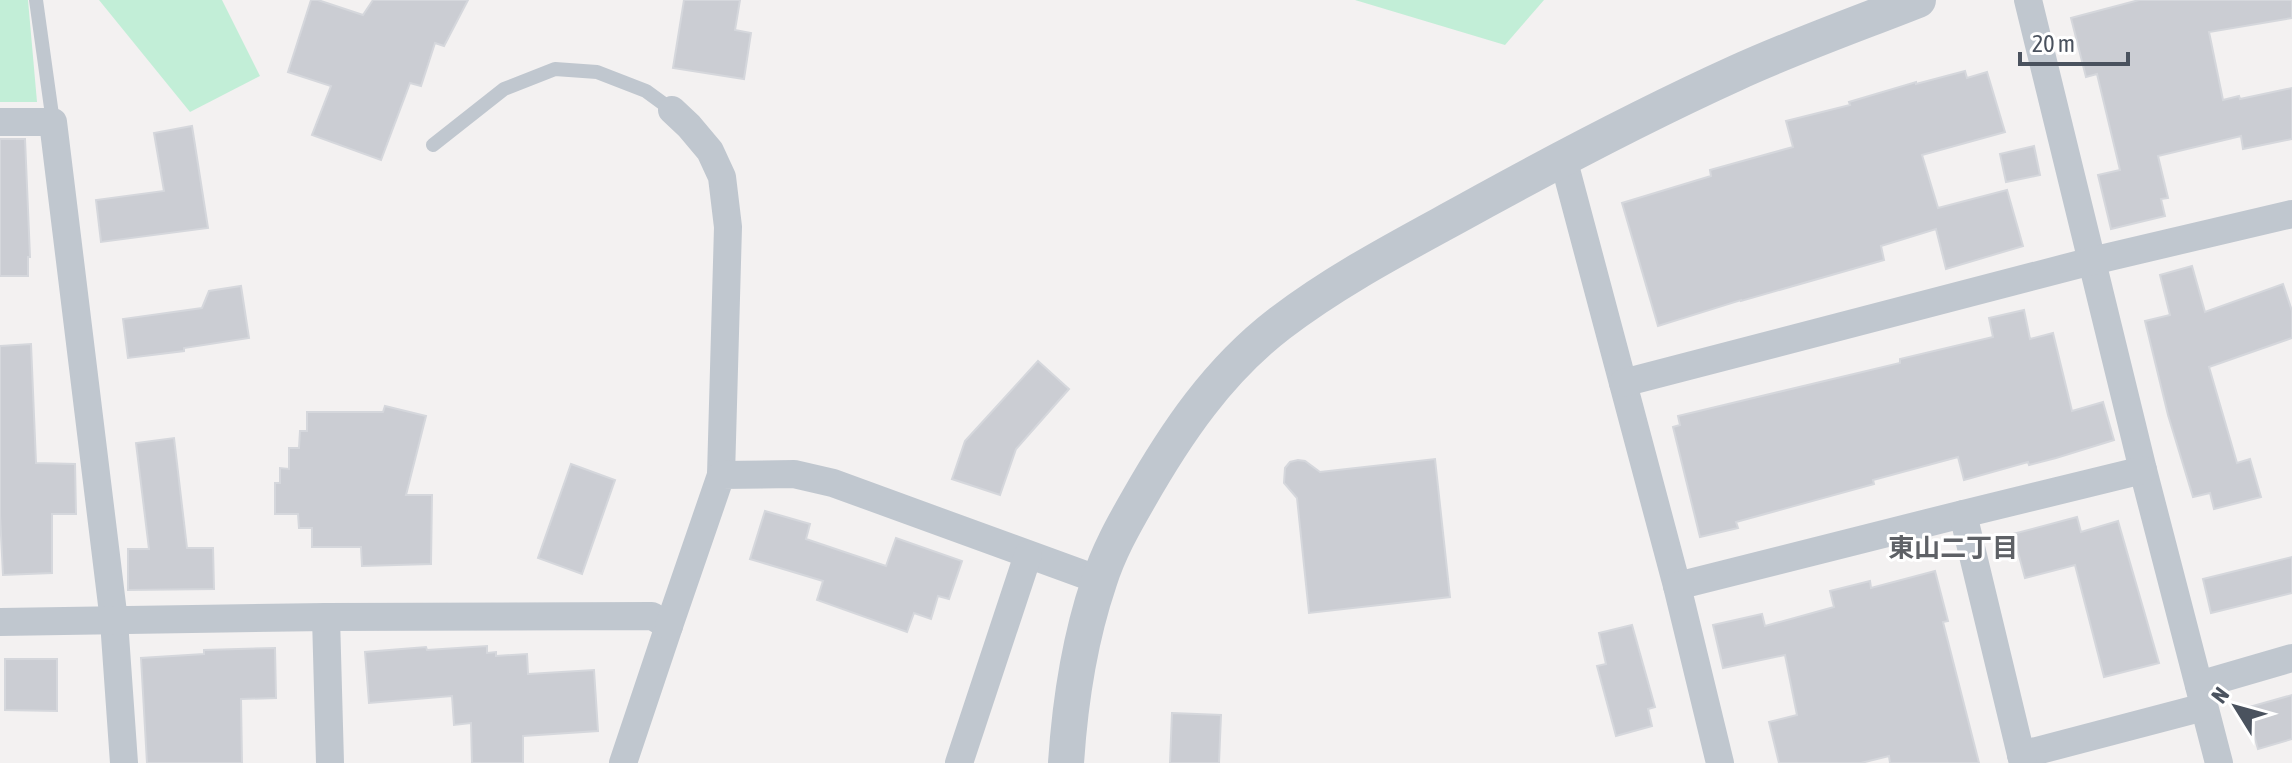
<svg xmlns="http://www.w3.org/2000/svg" width="2292" height="763" viewBox="0 0 2292 763" font-family="'Asap Condensed','Noto Sans JP',sans-serif">
  <style>
    .green { fill: #c2eed7 }
    .building { fill: #cbcdd3; stroke: #d5d7dc; stroke-width: 2 }
    .lines { fill: none; stroke-linecap: round; stroke-linejoin: round }
    .service { stroke: #c0c7cf; stroke-width: 14 }
    .minor { stroke: #c0c7cf; stroke-width: 28 }
    .tertiary { stroke: #c0c7cf; stroke-width: 36 }
    .labels { text-anchor: middle; dominant-baseline: central; stroke-width: 6; stroke-linejoin: round; paint-order: stroke }
    .neighbourhood-label { font-size: 26px; font-weight: bold; fill: #5e6166; stroke: #fff }
  </style>
  <rect width="100%" height="100%" fill="#f3f1f1"/>
  <!-- green -->
  <g class="green">
    <path d="M 0,0 L 28,0 L 37,102 L 0,102 Z"/>
    <path d="M 99,0 L 222,0 L 260,76 L 190,112 Z"/>
    <path d="M 1355,0 L 1544,0 L 1505,45 Z"/>
  </g>
  <!-- building -->
  <g class="building">
    <path d="M 311,0 L 318,0 L 363,15 L 373,0 L 468,0 L 444,46 L 435,43 L 421,86 L 410,83 L 381,160 L 312,135 L 331,86 L 288,72 Z"/>
    <path d="M 684,0 L 740,0 L 735,30 L 751,33 L 744,79 L 673,68 Z"/>
    <path d="M 2139,0 L 2292,0 L 2292,18 L 2209,32 L 2223,100 L 2239,96 L 2240,99 L 2292,88 L 2292,139 L 2243,149 L 2241,136 L 2158,156 L 2168,198 L 2161,199 L 2165,216 L 2111,229 L 2098,175 L 2120,170 L 2097,74 L 2086,77 L 2071,18 Z"/>
    <path d="M 1965,71 L 1967,78 L 1987,72 L 2005,132 L 1922,155 L 1938,208 L 2007,190 L 2023,246 L 1946,269 L 1936,229 L 1881,246 L 1884,260 L 1741,301 L 1741,300 L 1658,326 L 1622,203 L 1711,176 L 1710,170 L 1793,147 L 1786,121 L 1850,105 L 1849,102 L 1916,82 L 1916,84 Z"/>
    <path d="M 192,126 L 208,228 L 101,242 L 96,200 L 164,191 L 154,133 Z"/>
    <path d="M 0,139 L 25,139 L 30,257 L 28,257 L 28,276 L 0,276 Z"/>
    <path d="M 2034,146 L 2040,175 L 2006,182 L 2000,154 Z"/>
    <path d="M 2192,266 L 2205,312 L 2283,284 L 2292,311 L 2292,338 L 2209,367 L 2237,463 L 2250,459 L 2261,497 L 2214,509 L 2210,493 L 2193,497 L 2168,415 L 2145,321 L 2170,315 L 2160,275 Z"/>
    <path d="M 241,286 L 249,338 L 184,348 L 184,351 L 128,358 L 123,319 L 202,308 L 209,291 Z"/>
    <path d="M 2024,310 L 2030,339 L 2053,333 L 2072,411 L 2103,402 L 2114,440 L 2056,458 L 2029,465 L 2028,462 L 1964,480 L 1958,457 L 1873,480 L 1874,484 L 1736,522 L 1738,528 L 1700,537 L 1673,427 L 1680,425 L 1678,416 L 1900,363 L 1900,359 L 1993,337 L 1989,318 Z"/>
    <path d="M 31,344 L 36,463 L 75,464 L 76,514 L 52,514 L 52,573 L 3,575 L 0,515 L 0,346 Z"/>
    <path d="M 1038,361 L 1069,389 L 1016,449 L 1000,495 L 952,479 L 965,441 Z"/>
    <path d="M 385,406 L 426,416 L 406,495 L 432,495 L 431,564 L 362,566 L 361,547 L 312,547 L 312,528 L 299,528 L 298,514 L 275,514 L 275,483 L 280,483 L 280,468 L 289,469 L 289,448 L 299,448 L 300,431 L 307,431 L 307,412 L 383,412 Z"/>
    <path d="M 174,438 L 187,548 L 213,548 L 214,589 L 128,590 L 128,549 L 149,549 L 136,443 Z"/>
    <path d="M 1435,459 L 1450,597 L 1309,613 L 1297,498 L 1284,483 L 1285,468 L 1290,462 L 1298,460 L 1305,461 L 1320,472 Z"/>
    <path d="M 571,464 L 615,480 L 582,574 L 538,558 Z"/>
    <path d="M 765,511 L 810,524 L 806,539 L 886,566 L 896,538 L 962,561 L 949,599 L 938,596 L 931,619 L 914,613 L 907,632 L 817,600 L 823,581 L 750,559 Z"/>
    <path d="M 2077,517 L 2081,532 L 2118,521 L 2159,663 L 2104,677 L 2075,565 L 2025,578 L 2013,534 Z"/>
    <path d="M 2292,557 L 2292,593 L 2211,613 L 2203,579 Z"/>
    <path d="M 1935,571 L 1948,621 L 1943,622 L 1979,763 L 1890,763 L 1889,756 L 1861,763 L 1779,763 L 1769,722 L 1797,715 L 1785,655 L 1723,668 L 1713,625 L 1762,614 L 1765,626 L 1834,607 L 1830,591 L 1870,581 L 1871,588 Z"/>
    <path d="M 1632,625 L 1655,707 L 1648,709 L 1652,726 L 1616,736 L 1597,666 L 1606,664 L 1599,633 Z"/>
    <path d="M 487,646 L 487,653 L 496,652 L 496,656 L 527,654 L 528,674 L 594,670 L 598,731 L 523,736 L 523,763 L 472,763 L 471,723 L 454,725 L 452,696 L 369,703 L 365,652 L 426,647 L 427,650 Z"/>
    <path d="M 275,648 L 276,698 L 241,699 L 242,763 L 147,763 L 141,658 L 204,654 L 204,650 Z"/>
    <path d="M 5,659 L 57,659 L 57,711 L 5,710 Z"/>
    <path d="M 2292,695 L 2292,739 L 2258,749 L 2246,708 Z"/>
    <path d="M 1172,713 L 1221,715 L 1219,763 L 1170,763 Z"/>
  </g>
  <g class="lines">
    <!-- service -->
    <g class="service">
      <path d="M 36,0 L 53,122"/>
      <path d="M 433,145 L 504,89 L 555,69 L 597,72 L 646,91 L 672,110"/>
    </g>
    <!-- minor -->
    <g class="minor">
      <path d="M 2028,0 L 2143,470 L 2219,763"/>
      <path d="M 672,110 L 689,126 L 710,151 L 722,177 L 728,227 L 721,475"/>
      <path d="M 0,122 L 53,122 L 114,621 L 124,763"/>
      <path d="M 1563,158 L 1677,586"/>
      <path d="M 1623,383 L 2092,261 L 2292,214"/>
      <path d="M 326,617 L 330,763"/>
      <path d="M 0,622 L 326,617 L 652,616 L 669,626 L 623,763"/>
      <path d="M 669,626 L 721,475 L 794,474 L 833,483 L 1099,580"/>
      <path d="M 2199,685 L 2292,658"/>
      <path d="M 2021,755 L 2204,707"/>
      <path d="M 959,763 L 1028,555"/>
      <path d="M 1720,763 L 1677,586 L 1963,514"/>
      <path d="M 2023,763 L 1963,514 L 2143,470"/>
    </g>
    <!-- tertiary -->
    <path class="tertiary" d="M 1066,763 C 1070,702 1079,641 1099,582 C 1108,553 1123,526 1138,500 C 1176,433 1218,371 1279,324 C 1343,275 1414,240 1484,201 C 1566,156 1650,112 1736,73 C 1795,46 1857,24 1918,0"/>
  </g>
  <g class="labels">
    <!-- neighbourhood labels -->
    <g class="neighbourhood-label">
      <text x="1953" y="548">東山二丁目</text>
    </g>
  </g>
  <!-- north arrow -->
  <g transform="translate(2236 707) rotate(307)" stroke="#ffffff" stroke-width="6" paint-order="stroke">
  <path d="M0-6L14 30L0 20L-14 30Z" fill="#4a525e"/>
  <text y="-12" font-size="22" font-weight="bold" text-anchor="middle" fill="#4a525e">N</text>
  </g>
  <!-- scale -->
  <path d="M2020 52v12h108v-12" fill="none" stroke="#4a525e" stroke-width="4"/>
  <text x="2032" y="52" font-size="24" fill="#4a525e" stroke="#ffffff" stroke-width="6" paint-order="stroke">20 m</text>
</svg>
